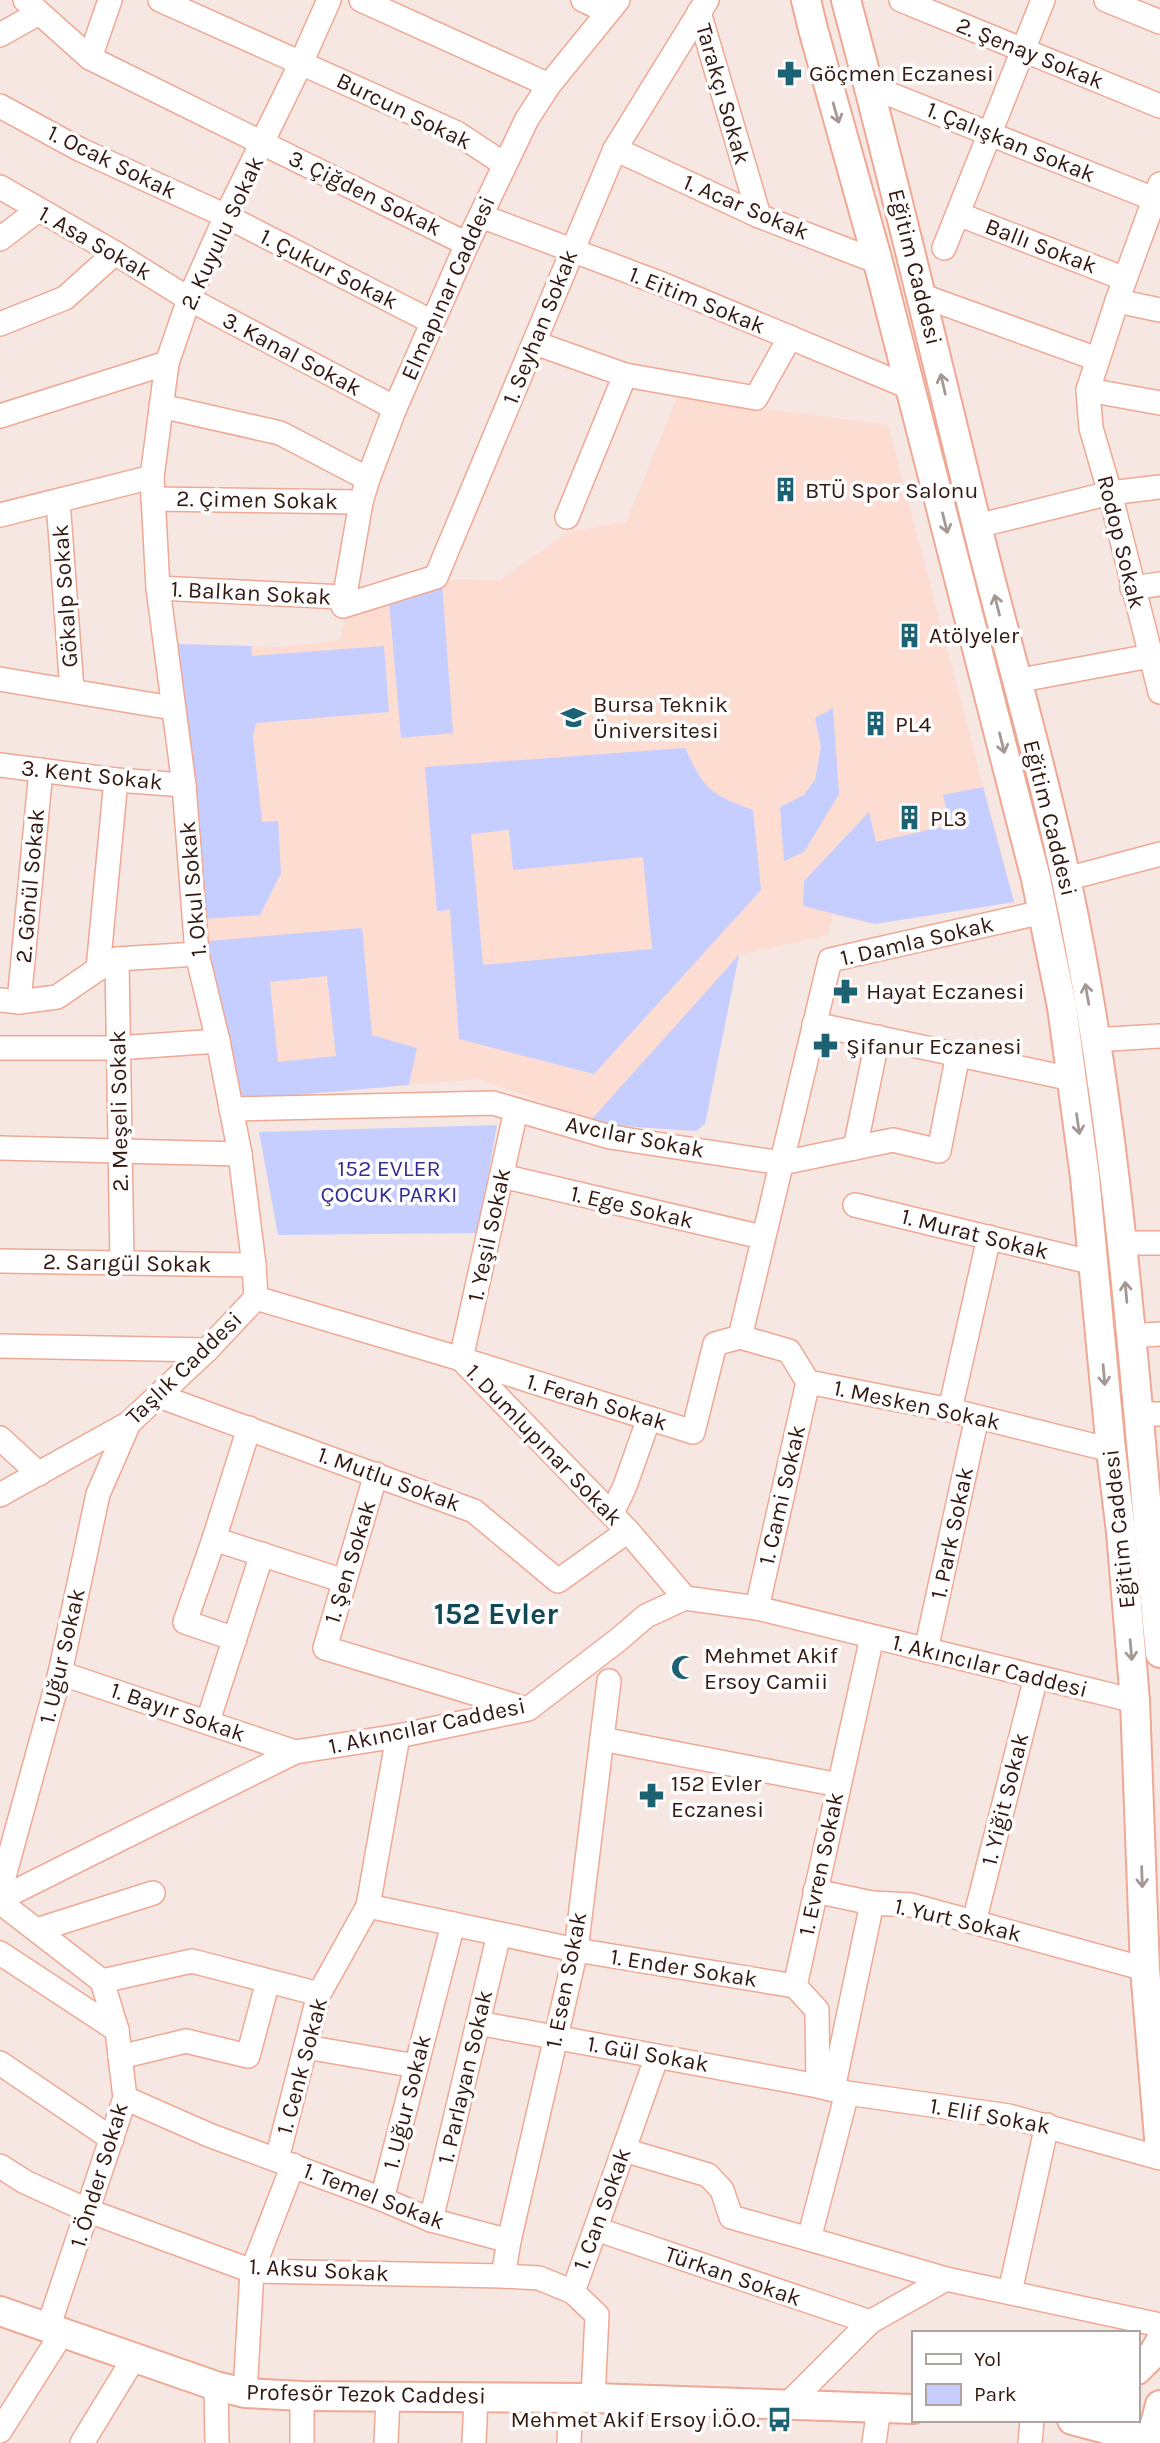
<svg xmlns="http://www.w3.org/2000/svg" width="1160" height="2443" viewBox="0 0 1160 2443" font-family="Karla,sans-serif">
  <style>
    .built { fill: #fddcd2 }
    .green { fill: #c6ceff; fill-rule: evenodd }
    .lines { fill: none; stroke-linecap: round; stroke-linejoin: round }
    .minor-casing { stroke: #efa893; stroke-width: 26 }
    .major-casing { stroke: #efa893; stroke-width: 32 }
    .minor { stroke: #fff; stroke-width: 23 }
    .major { stroke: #fff; stroke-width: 28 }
    .oneway { stroke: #a39894 }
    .labels { text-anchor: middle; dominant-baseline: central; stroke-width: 7; stroke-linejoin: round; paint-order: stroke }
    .street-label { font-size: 23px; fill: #331911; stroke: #fff }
    .poi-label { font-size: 23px; fill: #331911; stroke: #fff; text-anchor: start }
    .park-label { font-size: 23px; fill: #322e95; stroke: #fff }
    .district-label { font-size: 30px; font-weight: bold; fill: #114a57; stroke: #fff }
  </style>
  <rect width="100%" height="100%" fill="#f7e7e3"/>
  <!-- built -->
  <path class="built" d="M 679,393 L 761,408 L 888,425 L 1014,902 L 875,924 L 833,915 L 828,935 L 739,955 L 705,1124 L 696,1131 L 607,1125 L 479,1079 L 237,1100 L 205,919 L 173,644 L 279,647 L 340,640 L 347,612 L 455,579 L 500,580 L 568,532 L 626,522 Z"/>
  <!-- green -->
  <g class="green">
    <path d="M 442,583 L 453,733 L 401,738 L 389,600 Z"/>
    <path d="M 173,644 L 251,646 L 252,656 L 384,646 L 389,712 L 256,723 L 253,737 L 262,822 L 278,821 L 281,873 L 260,915 L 205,919 Z"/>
    <path d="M 833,708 L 839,794 L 804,852 L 784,861 L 780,807 L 804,795 L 815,780 L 821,747 L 815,718 Z"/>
    <path d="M 685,748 C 705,790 709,794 753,810 L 761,890 L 594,1074 L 459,1039 L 450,910 L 437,911 L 425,767 ZM 509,830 L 513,870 L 643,857 L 652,949 L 483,965 L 471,834 Z"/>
    <path d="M 983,787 L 1014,902 L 875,924 L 803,906 L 804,881 L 869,812 L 876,842 L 950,825 L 943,795 Z"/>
    <path d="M 362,928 L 372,1035 L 417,1048 L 409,1085 L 237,1100 L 208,941 ZM 327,976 L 336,1056 L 278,1062 L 270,982 Z"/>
    <path d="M 739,955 L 705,1124 L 696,1131 L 607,1125 L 591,1120 Z"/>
    <path d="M 497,1125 L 478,1233 L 278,1235 L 259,1132 Z"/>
  </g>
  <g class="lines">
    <defs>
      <g id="minor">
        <path d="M 25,0 L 90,58 L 467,244"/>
        <path d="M 160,0 L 457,133 L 504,164"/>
        <path d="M 361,0 L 549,85"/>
        <path d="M 583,0 L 608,12"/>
        <path d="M 618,0 L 549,85 L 527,119 L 467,244 L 395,408 L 368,479 L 361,502 L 343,606 L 436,577 L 615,149 L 707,0"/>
        <path d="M 901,0 L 1160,106"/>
        <path d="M 1106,0 L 1160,22"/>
        <path d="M 699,12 L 759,216"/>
        <path d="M 0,35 L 39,13"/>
        <path d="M 90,58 L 110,0"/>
        <path d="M 869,86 L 1154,199"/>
        <path d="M 0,106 L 79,149 L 226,216 L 432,322"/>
        <path d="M 615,149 L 759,216 L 878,262"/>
        <path d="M 1160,184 L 1117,301 L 1088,390 L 1091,428 L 1110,493 L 1160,692"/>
        <path d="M 0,187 L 115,253 L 189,299 L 395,408"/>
        <path d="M 958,214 L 1125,279"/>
        <path d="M 481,216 L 662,284 L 911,388"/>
        <path d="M 0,239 L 38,210"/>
        <path d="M 944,248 L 1043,0"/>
        <path d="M 923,296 L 1097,359"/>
        <path d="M 1117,301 L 1160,310"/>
        <path d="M 0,324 L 65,298 L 115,253"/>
        <path d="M 535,343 L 625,375 L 756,398 L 790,337"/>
        <path d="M 1088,390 L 1160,403"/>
        <path d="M 161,406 L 280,433 L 368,479"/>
        <path d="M 0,416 L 167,363"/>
        <path d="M 153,499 L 361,502"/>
        <path d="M 58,501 L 72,690"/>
        <path d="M 0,515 L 152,477"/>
        <path d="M 567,517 L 625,375"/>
        <path d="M 977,526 L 1110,493 L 1160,487"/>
        <path d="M 158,588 L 344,597"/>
        <path d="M 1132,588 L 1160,584"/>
        <path d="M 0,679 L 172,708"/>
        <path d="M 1016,681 L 1150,656"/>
        <path d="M 0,765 L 116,780 L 184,785"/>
        <path d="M 1066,879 L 1160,854"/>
        <path d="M 117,959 L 122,1263"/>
        <path d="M 98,969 L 116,780"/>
        <path d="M 0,1000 L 19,1002 L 57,997 L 98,969 L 117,959 L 197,954"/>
        <path d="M 19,1002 L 41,770"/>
        <path d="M 814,1024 L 1072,1079"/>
        <path d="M 1094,1040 L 1160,1036"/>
        <path d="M 0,1048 L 117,1048 L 218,1041"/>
        <path d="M 231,1109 L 493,1103 L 610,1137 L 782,1163 L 893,1140 L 939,1151 L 958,1054"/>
        <path d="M 516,1110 L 461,1359 L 693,1432 L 715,1344 L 740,1337 L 830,960 L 1043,912"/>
        <path d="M 0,1148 L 240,1154"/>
        <path d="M 855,1148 L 878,1037"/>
        <path d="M 502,1176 L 762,1237"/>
        <path d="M 855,1205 L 1094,1263"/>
        <path d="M 1123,1243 L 1160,1243"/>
        <path d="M 0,1261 L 254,1265"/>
        <path d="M 256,1298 L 254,1265 L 240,1154 L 218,1041 L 197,954 L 184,785 L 158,588 L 152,477 L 167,363 L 189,299 L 226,216 L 301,63 L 329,0"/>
        <path d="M 256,1298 L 461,1359 L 628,1531 L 685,1598"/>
        <path d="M 1130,1336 L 1160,1334"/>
        <path d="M 740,1337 L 789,1351 L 808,1382 L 950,1410 L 1111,1450"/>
        <path d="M 0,1346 L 207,1350"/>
        <path d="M 159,1396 L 474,1511 L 558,1581 L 628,1531"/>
        <path d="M 950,1410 L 989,1237"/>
        <path d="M 1138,1414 L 1160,1414"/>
        <path d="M 249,1428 L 214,1539 L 344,1581"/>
        <path d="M 0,1438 L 39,1474"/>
        <path d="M 376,1474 L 325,1648 L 523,1708"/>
        <path d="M 0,1495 L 129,1423 L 207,1350 L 256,1298"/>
        <path d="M 612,1513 L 625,1486 L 649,1418"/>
        <path d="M 214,1539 L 185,1622 L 235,1639"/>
        <path d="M 757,1608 L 808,1382"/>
        <path d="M 926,1650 L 977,1417"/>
        <path d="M 60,1673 L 295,1752"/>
        <path d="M 208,1721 L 262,1554"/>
        <path d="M 602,1739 L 839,1785"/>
        <path d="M 0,1891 L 60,1673 L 98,1494 L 129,1423"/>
        <path d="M 815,1891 L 872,1903"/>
        <path d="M 0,1899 L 295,1752 L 398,1736 L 528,1709 L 618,1640 L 646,1616 L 685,1598 L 757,1608 L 1135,1701"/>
        <path d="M 0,1902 L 102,1981 L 117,2030 L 125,2098 L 48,2328"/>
        <path d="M 368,1906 L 576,1950 L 795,1986"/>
        <path d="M 974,1922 L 1036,1677"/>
        <path d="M 37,1930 L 153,1893"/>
        <path d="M 0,1953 L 117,2030"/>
        <path d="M 102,1981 L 192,1961 L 319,1994"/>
        <path d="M 478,2023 L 818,2086 L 847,2093 L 1009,2116 L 1160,2158"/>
        <path d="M 306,2047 L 416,2066"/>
        <path d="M 120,2057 L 186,2041 L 248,2056 L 268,1981"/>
        <path d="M 0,2063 L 112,2139"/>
        <path d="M 818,2086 L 817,2010 L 795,1986 L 872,1637"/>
        <path d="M 833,2089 L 872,1903 L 911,1905 L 1145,1969"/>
        <path d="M 847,2093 L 809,2239 L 946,2279 L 1160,2325"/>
        <path d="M 125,2098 L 209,2135 L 382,2199 L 431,2220 L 509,2241"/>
        <path d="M 624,2150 L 708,2175 L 722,2190 L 731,2217 L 809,2239"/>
        <path d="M 277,2159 L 319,1994 L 368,1906 L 398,1736"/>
        <path d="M 0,2166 L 25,2182 L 89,2211 L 252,2271 L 503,2276 L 539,2278 L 573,2292"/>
        <path d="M 382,2199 L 453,1924"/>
        <path d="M 431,2220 L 499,1934"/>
        <path d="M 596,2229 L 870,2322"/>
        <path d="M 503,2276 L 509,2241 L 576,1950 L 609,1681"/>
        <path d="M 1010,2292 L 1047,2125"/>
        <path d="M 216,2386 L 217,2443"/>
        <path d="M 245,2393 L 252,2271 L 293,2165"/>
        <path d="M 593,2398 L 597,2315 L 573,2292 L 657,2056"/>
        <path d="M 788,2404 L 870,2322 L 946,2279"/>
        <path d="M 0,2431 L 62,2333"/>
        <path d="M 82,2443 L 134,2358"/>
        <path d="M 302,2443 L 302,2396"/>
        <path d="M 386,2443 L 388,2397"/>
        <path d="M 474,2443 L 476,2397"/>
        <path d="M 569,2443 L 571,2399"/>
        <path d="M 874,2443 L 879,2408"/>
        <path d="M 1030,2443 L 1032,2420"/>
      </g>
      <g id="major">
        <path d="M 806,0 L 813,29 L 878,262 L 1036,879 L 1062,1007 L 1085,1177 L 1111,1450 L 1121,1532 L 1135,1701 L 1145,1969 L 1160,2150"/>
        <path d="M 846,0 C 893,175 934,351 977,526 C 1006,644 1041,761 1066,879 C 1121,1134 1135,1395 1160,1653"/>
        <path d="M 0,2311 L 216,2386 L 245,2393 L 302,2396 L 593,2398 L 913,2409"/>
        <path d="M 1137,2370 L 1153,2354 L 1160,2342"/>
        <path d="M 1072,2420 L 1159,2443"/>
        <path d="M 1150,2443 L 1160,2405"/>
      </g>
    </defs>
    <!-- minor casing -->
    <use href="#minor" class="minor-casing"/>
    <!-- major casing -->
    <use href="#major" class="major-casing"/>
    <!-- minor -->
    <use href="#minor" class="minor"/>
    <!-- major -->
    <use href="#major" class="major"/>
  </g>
  <!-- one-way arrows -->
  <defs><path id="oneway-shaft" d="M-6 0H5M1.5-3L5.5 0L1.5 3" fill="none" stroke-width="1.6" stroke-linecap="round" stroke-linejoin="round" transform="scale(1.75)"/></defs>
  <g class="oneway">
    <use href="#oneway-shaft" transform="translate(836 113) rotate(74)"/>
    <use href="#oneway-shaft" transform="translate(943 384) rotate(-103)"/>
    <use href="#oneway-shaft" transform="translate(945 523) rotate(76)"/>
    <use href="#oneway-shaft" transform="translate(997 605) rotate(-104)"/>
    <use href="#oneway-shaft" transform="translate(1002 743) rotate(76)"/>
    <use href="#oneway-shaft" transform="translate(1087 994) rotate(-100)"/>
    <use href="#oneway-shaft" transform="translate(1078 1124) rotate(82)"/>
    <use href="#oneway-shaft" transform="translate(1126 1292) rotate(-95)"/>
    <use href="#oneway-shaft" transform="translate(1104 1375) rotate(85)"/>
    <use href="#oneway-shaft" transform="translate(1131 1650) rotate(85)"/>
    <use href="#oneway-shaft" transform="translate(1142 1877) rotate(88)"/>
  </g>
  <!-- icons -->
  <defs>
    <symbol id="pharmacy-bare" viewBox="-9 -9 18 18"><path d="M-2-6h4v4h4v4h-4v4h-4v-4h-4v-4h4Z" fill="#1c6273" stroke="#fff" stroke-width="2.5" paint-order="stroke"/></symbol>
    <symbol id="building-bare" viewBox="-9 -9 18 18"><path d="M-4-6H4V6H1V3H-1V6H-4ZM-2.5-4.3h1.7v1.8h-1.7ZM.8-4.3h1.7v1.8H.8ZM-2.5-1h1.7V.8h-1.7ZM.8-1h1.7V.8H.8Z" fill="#1c6273" stroke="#fff" stroke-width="2.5" paint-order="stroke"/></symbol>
    <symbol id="university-bare" viewBox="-9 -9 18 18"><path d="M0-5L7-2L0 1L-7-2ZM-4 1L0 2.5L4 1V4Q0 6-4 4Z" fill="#1c6273" stroke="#fff" stroke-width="2.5" paint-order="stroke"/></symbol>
    <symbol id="mosque-bare" viewBox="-9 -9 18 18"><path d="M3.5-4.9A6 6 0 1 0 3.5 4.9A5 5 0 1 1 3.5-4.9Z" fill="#1c6273" stroke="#fff" stroke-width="2.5" paint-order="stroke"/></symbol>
    <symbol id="bus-bare" viewBox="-9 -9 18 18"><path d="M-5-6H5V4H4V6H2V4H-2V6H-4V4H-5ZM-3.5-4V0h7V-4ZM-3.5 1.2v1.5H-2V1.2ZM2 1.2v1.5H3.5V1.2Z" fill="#1c6273" stroke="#fff" stroke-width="2.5" paint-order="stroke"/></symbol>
  </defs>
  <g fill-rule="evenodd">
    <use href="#pharmacy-bare" x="772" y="56" width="35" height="35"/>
    <use href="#building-bare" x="768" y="472" width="35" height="35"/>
    <use href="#building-bare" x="892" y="618" width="35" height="35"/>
    <use href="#university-bare" x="556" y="700" width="35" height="35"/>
    <use href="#building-bare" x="858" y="706" width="35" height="35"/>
    <use href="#building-bare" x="892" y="800" width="35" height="35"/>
    <use href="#pharmacy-bare" x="828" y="974" width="35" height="35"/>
    <use href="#pharmacy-bare" x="808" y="1028" width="35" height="35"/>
    <use href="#mosque-bare" x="666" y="1650" width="35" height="35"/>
    <use href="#pharmacy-bare" x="634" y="1778" width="35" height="35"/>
    <use href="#bus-bare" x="762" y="2402" width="35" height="35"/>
  </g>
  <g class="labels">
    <!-- street labels -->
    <g class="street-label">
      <text transform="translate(1030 53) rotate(22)">2. Şenay Sokak</text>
      <text transform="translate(723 94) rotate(74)">Tarakçı Sokak</text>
      <text transform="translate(404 111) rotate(26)">Burcun Sokak</text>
      <text transform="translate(1011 142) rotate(22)">1. Çalışkan Sokak</text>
      <text transform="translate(112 162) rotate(26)">1. Ocak Sokak</text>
      <text transform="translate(365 193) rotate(26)">3. Çiğden Sokak</text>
      <text transform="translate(746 207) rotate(23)">1. Acar Sokak</text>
      <text transform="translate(222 233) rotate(-65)">2. Kuyulu Sokak</text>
      <text transform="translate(95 243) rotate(30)">1. Asa Sokak</text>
      <text transform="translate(1041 246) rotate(21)">Ballı Sokak</text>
      <text transform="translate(915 267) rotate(76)">Eğitim Caddesi</text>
      <text transform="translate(329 269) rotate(27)">1. Çukur Sokak</text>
      <text transform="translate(448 288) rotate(-66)">Elmapınar Caddesi</text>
      <text transform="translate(697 300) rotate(22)">1. Eitim Sokak</text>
      <text transform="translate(540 327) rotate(-68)">1. Seyhan Sokak</text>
      <text transform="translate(292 354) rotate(28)">3. Kanal Sokak</text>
      <text transform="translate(257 500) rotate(1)">2. Çimen Sokak</text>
      <text transform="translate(1121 542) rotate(76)">Rodop Sokak</text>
      <text transform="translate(251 593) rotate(3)">1. Balkan Sokak</text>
      <text transform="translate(65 596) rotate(-94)">Gökalp Sokak</text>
      <text transform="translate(92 775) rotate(6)">3. Kent Sokak</text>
      <text transform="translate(1050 818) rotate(76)">Eğitim Caddesi</text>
      <text transform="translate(30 886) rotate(-85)">2. Gönül Sokak</text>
      <text transform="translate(193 889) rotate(-95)">1. Okul Sokak</text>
      <text transform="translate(917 941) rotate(-13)">1. Damla Sokak</text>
      <text transform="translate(119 1111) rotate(-91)">2. Meşeli Sokak</text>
      <text transform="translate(635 1137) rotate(11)">Avcılar Sokak</text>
      <text transform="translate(632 1207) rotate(13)">1. Ege Sokak</text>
      <text transform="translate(975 1234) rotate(14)">1. Murat Sokak</text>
      <text transform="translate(489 1235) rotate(-78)">1. Yeşil Sokak</text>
      <text transform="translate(127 1263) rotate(1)">2. Sarıgül Sokak</text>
      <text transform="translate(184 1368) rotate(-44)">Taşlık Caddesi</text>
      <text transform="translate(597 1402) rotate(17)">1. Ferah Sokak</text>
      <text transform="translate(917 1405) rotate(12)">1. Mesken Sokak</text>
      <text transform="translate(544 1445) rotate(46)">1. Dumlupınar Sokak</text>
      <text transform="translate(389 1479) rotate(20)">1. Mutlu Sokak</text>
      <text transform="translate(782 1495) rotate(-77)">1. Cami Sokak</text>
      <text transform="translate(1119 1529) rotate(-96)">Eğitim Caddesi</text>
      <text transform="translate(952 1533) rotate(-78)">1. Park Sokak</text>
      <text transform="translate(350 1562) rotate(-73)">1. Şen Sokak</text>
      <text transform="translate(62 1656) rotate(-77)">1. Uğur Sokak</text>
      <text transform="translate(990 1666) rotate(14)">1. Akıncılar Caddesi</text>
      <text transform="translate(178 1712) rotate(19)">1. Bayır Sokak</text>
      <text transform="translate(427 1726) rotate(-12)">1. Akıncılar Caddesi</text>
      <text transform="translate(1005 1799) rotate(-76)">1. Yiğit Sokak</text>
      <text transform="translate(821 1864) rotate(-78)">1. Evren Sokak</text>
      <text transform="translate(958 1920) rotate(13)">1. Yurt Sokak</text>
      <text transform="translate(684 1968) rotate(9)">1. Ender Sokak</text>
      <text transform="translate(566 1980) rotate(-79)">1. Esen Sokak</text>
      <text transform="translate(648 2054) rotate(10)">1. Gül Sokak</text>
      <text transform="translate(302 2066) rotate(-75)">1. Cenk Sokak</text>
      <text transform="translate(465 2077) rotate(-77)">1. Parlayan Sokak</text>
      <text transform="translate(407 2102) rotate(-76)">1. Uğur Sokak</text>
      <text transform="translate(990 2116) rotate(10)">1. Elif Sokak</text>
      <text transform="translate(99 2175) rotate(-73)">1. Önder Sokak</text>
      <text transform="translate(374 2196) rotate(21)">1. Temel Sokak</text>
      <text transform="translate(602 2209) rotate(-70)">1. Can Sokak</text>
      <text transform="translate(319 2270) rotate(3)">1. Aksu Sokak</text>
      <text transform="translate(733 2276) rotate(19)">Türkan Sokak</text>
      <text transform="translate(366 2394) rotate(1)">Profesör Tezok Caddesi</text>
    </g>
    <!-- poi labels -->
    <g class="poi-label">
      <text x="809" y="73">Göçmen Eczanesi</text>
      <text x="805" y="490">BTÜ Spor Salonu</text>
      <text x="929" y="635">Atölyeler</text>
      <text x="593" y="704">Bursa Teknik<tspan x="593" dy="26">Üniversitesi</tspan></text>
      <text x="895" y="724">PL4</text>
      <text x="930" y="818">PL3</text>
      <text x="866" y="991">Hayat Eczanesi</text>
      <text x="846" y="1046">Şifanur Eczanesi</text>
      <text x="704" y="1655">Mehmet Akif<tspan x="704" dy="26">Ersoy Camii</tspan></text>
      <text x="671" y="1783">152 Evler<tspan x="671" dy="26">Eczanesi</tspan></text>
      <text x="760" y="2419" text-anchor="end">Mehmet Akif Ersoy İ.Ö.O.</text>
    </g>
    <!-- park labels -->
    <g class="park-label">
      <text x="389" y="1168">152 EVLER<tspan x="389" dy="26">ÇOCUK PARKI</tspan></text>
    </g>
    <!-- district labels -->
    <g class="district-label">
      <text x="496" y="1614">152 Evler</text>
    </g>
  </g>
  <!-- legend -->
  <rect x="912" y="2331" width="228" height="91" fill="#ffffff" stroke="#ada3a0" stroke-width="2"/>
  <rect x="926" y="2354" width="35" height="10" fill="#ffffff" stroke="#ada3a0" stroke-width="2"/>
  <text x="974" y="2366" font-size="21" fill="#331911">Yol</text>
  <rect x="926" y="2384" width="35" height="21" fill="#c6ceff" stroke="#ada3a0" stroke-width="2"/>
  <text x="974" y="2401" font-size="21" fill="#331911">Park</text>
</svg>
